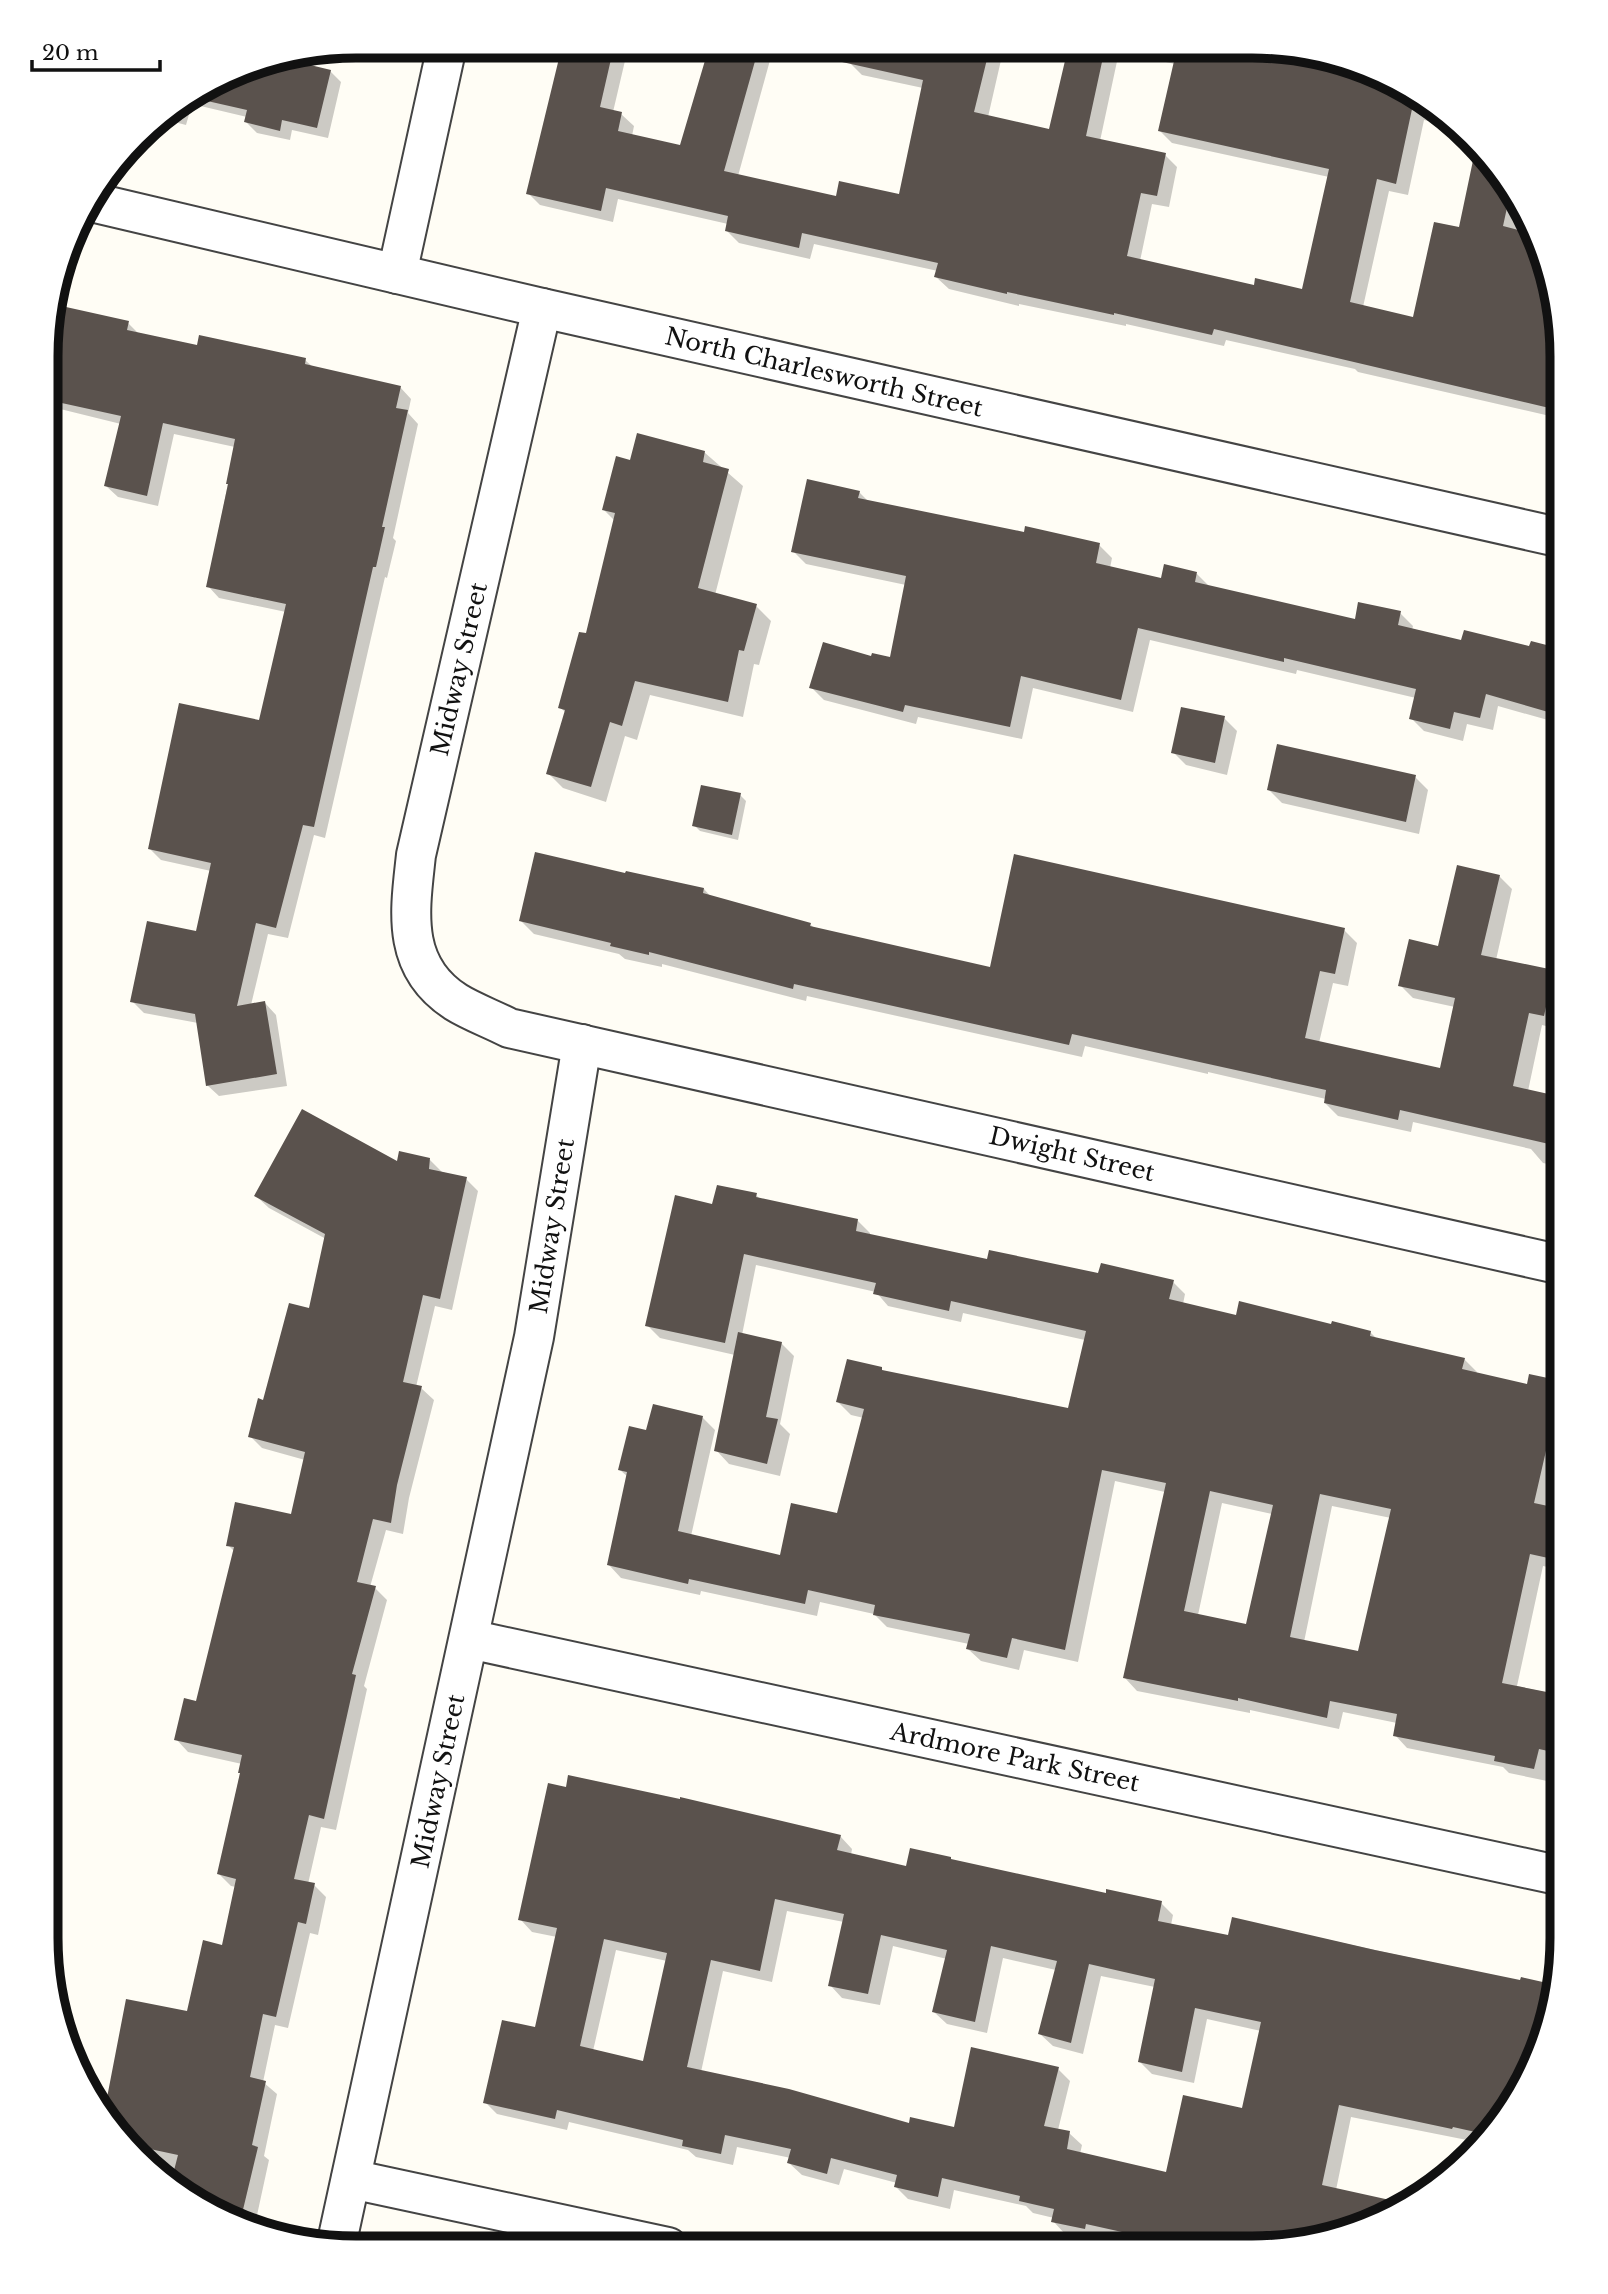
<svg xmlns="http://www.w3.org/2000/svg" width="1608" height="2294" viewBox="0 0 1608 2294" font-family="'Libre Baskerville',serif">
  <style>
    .shadow { fill: #0003; fill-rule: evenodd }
    .building { fill: #5a524d; fill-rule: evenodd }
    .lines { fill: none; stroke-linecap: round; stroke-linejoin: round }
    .minor-casing { stroke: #444; stroke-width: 42 }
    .minor { stroke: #fff; stroke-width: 38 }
    .labels { text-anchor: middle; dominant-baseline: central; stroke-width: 7; stroke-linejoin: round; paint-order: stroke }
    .street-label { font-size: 24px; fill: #111; stroke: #fff }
    .rim { fill: none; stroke: #111; stroke-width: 9 }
  </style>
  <rect width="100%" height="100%" fill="#fffdf5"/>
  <!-- shadow -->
  <g class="shadow">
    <path d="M 564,46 L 626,46 L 628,48 L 613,112 L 621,114 L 634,126 L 632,136 L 681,147 L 710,47 L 798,47 L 795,58 L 772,53 L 738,176 L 837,198 L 900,196 L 923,88 L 862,75 L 850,63 L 854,47 L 1004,47 L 988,117 L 1050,131 L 1070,48 L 1293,48 L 1370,69 L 1441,109 L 1455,127 L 1424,120 L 1408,195 L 1389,191 L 1363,307 L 1414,319 L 1461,229 L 1476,153 L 1521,208 L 1516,231 L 1535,236 L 1562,356 L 1562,431 L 1550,416 L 1358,372 L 1355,369 L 1226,340 L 1224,346 L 1126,324 L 1126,326 L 1019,304 L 1019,306 L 949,289 L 936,277 L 938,271 L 814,244 L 810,259 L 739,243 L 727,231 L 728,224 L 618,199 L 613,222 L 540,205 L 528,193 ZM 1119,52 L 1175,64 L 1159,130 L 1172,143 L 1329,177 L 1304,291 L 1255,287 L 1140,261 L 1152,204 L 1169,207 L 1177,167 L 1165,155 L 1100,141 Z"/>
    <path d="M 256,62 L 330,71 L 341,82 L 328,138 L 292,130 L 290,140 L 257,133 L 246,122 L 247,117 L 192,104 L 186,125 L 159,118 Z"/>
    <path d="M 52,306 L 128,323 L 139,334 L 198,347 L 305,360 L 314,368 L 400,387 L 411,399 L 408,413 L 418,424 L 393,538 L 396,541 L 387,578 L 385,577 L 325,838 L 314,835 L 288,938 L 268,934 L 251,1005 L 265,1003 L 276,1015 L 287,1086 L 219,1096 L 207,1085 L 198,1023 L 144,1013 L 132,1001 L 198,933 L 211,871 L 161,860 L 150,849 L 260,722 L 286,612 L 219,598 L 208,586 L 235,447 L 174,434 L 158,506 L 118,497 L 106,486 L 121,424 L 48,406 L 48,315 Z"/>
    <path d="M 704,452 L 743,486 L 715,595 L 756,606 L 771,621 L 759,665 L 754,664 L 743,717 L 650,695 L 637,740 L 625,736 L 606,802 L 563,788 L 548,773 L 566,713 L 560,707 L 587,635 L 615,521 L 604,510 L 631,462 Z"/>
    <path d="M 859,492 L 869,502 L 1025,534 L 1099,545 L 1112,558 L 1110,568 L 1162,580 L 1197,574 L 1210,587 L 1356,621 L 1400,613 L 1413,626 L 1412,630 L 1462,642 L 1531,648 L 1532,643 L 1562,651 L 1562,724 L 1498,706 L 1493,730 L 1467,724 L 1463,741 L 1424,731 L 1411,718 L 1416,698 L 1297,670 L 1296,674 L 1150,640 L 1133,712 L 1033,688 L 1022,739 L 918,717 L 916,724 L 824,700 L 811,687 L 872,659 L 891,659 L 906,585 L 806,564 L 793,551 Z"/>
    <path d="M 1224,718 L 1237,731 L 1227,775 L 1186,765 L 1173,752 Z"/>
    <path d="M 1415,777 L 1428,790 L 1419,834 L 1282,803 L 1269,790 Z"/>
    <path d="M 740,795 L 746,801 L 738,840 L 700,831 L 694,825 Z"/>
    <path d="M 626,875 L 704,889 L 712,898 L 810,924 L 815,929 L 992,969 L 1344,930 L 1357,943 L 1348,986 L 1333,983 L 1319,1043 L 1441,1070 L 1455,1007 L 1413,998 L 1400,985 L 1440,948 L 1499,876 L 1512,889 L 1496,960 L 1562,974 L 1562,1030 L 1542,1025 L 1528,1091 L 1562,1098 L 1562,1167 L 1543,1163 L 1531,1149 L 1413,1122 L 1411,1132 L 1338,1116 L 1325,1103 L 1326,1099 L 1208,1072 L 1208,1074 L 1085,1046 L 1082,1057 L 807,996 L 806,1001 L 662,964 L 662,967 L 625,959 L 619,954 L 534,934 L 521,921 Z"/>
    <path d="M 430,1160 L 442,1172 L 466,1179 L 478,1191 L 452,1310 L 435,1306 L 416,1387 L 421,1388 L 434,1400 L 409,1498 L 403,1534 L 386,1530 L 370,1587 L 375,1588 L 387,1600 L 364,1686 L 367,1689 L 336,1830 L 321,1827 L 308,1884 L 314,1885 L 326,1897 L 318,1935 L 310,1933 L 288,2028 L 275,2025 L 263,2082 L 277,2094 L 264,2156 L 269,2160 L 254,2229 L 238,2225 L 167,2185 L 103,2106 L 104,2099 L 108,2100 L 188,2013 L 223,1947 L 236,1887 L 231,1886 L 219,1874 L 242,1764 L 188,1752 L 176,1739 L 197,1703 L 235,1552 L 228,1545 L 292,1516 L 305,1460 L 262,1448 L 250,1436 L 264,1402 L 310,1311 L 326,1239 L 269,1208 L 256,1196 L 398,1164 Z"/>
    <path d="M 756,1195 L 761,1200 L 857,1220 L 870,1233 L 870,1235 L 989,1261 L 1100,1275 L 1173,1282 L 1185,1294 L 1183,1304 L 1237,1317 L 1370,1332 L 1378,1340 L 1464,1359 L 1477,1372 L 1476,1374 L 1528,1386 L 1531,1376 L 1562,1383 L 1562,1570 L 1543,1566 L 1517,1686 L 1562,1696 L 1562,1763 L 1551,1761 L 1547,1781 L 1509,1773 L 1503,1767 L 1407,1748 L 1395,1735 L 1397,1723 L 1343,1712 L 1339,1729 L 1250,1710 L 1250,1713 L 1137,1691 L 1125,1678 L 1165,1492 L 1115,1481 L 1078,1662 L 1024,1650 L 1019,1670 L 981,1661 L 968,1649 L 969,1644 L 887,1627 L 874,1614 L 820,1602 L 817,1616 L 701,1591 L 700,1595 L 621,1578 L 609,1565 L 628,1477 L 620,1470 L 648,1432 L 703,1418 L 715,1430 L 691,1536 L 781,1557 L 838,1515 L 864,1418 L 851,1415 L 838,1402 L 881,1369 L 885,1372 L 1070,1410 L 1085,1340 L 963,1313 L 961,1322 L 888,1306 L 876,1292 L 756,1265 L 742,1335 L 781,1343 L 794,1356 L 780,1424 L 790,1434 L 780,1476 L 729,1464 L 716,1450 L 735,1355 L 660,1338 L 647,1325 L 714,1206 ZM 1222,1503 L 1272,1514 L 1248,1626 L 1198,1615 ZM 1332,1506 L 1391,1518 L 1359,1653 L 1304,1642 Z"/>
    <path d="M 840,1836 L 852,1849 L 851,1855 L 907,1868 L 953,1861 L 1107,1895 L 1161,1903 L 1173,1915 L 1171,1925 L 1230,1937 L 1234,1919 L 1521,1982 L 1522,1980 L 1556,1986 L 1546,2038 L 1510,2111 L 1482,2143 L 1351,2117 L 1336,2190 L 1389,2217 L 1252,2248 L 1156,2248 L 1098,2235 L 1097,2240 L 1065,2234 L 1053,2221 L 1054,2218 L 1033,2213 L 1026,2206 L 954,2190 L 950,2209 L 908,2199 L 896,2187 L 897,2183 L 844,2169 L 839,2185 L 802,2175 L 789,2163 L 791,2158 L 737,2147 L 733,2165 L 696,2157 L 688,2150 L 569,2122 L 567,2130 L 497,2114 L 485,2102 L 536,2029 L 557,1937 L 532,1932 L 520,1919 ZM 787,1911 L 844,1922 L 830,1985 L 842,1998 L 880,2005 L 893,1946 L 947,1959 L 934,2012 L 947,2024 L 987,2033 L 1003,1958 L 1056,1970 L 1040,2034 L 1053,2046 L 1083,2054 L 1101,1976 L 1155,1987 L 1140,2062 L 1152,2074 L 1194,2083 L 1207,2019 L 1261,2031 L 1244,2110 L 1167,2174 L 1080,2154 L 1082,2145 L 1069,2133 L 1058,2130 L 1070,2081 L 1058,2069 L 956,2129 L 910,2125 L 701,2072 L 723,1971 L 772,1982 ZM 616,1950 L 667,1961 L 645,2063 L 593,2051 Z"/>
  </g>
  <!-- building -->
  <g class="building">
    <path d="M 562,46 L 614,46 L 600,107 L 622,112 L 618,131 L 680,145 L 709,47 L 759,47 L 724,171 L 836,196 L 839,181 L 899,194 L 923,80 L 842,62 L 843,47 L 990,47 L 974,112 L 1049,129 L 1068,48 L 1105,48 L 1086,136 L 1166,153 L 1157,196 L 1141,193 L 1127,256 L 1254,285 L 1255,278 L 1302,289 L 1329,169 L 1158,131 L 1177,48 L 1293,48 L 1370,69 L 1415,95 L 1396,184 L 1377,179 L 1350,302 L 1413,317 L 1434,222 L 1459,227 L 1475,151 L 1510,194 L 1503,226 L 1534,234 L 1562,356 L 1562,411 L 1214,329 L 1212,335 L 1114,313 L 1114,315 L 1007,292 L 1007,294 L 934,277 L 938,263 L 802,233 L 799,248 L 725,231 L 728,216 L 606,188 L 601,211 L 526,194 Z"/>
    <path d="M 281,58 L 331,70 L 317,128 L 282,120 L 280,131 L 244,122 L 247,110 L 194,98 L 256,62 Z"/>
    <path d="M 57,305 L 129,321 L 127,330 L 197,345 L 199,335 L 306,358 L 305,364 L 401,386 L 396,408 L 408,410 L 382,527 L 385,527 L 376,567 L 373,567 L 314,827 L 303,825 L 276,928 L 256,923 L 237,1006 L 265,1001 L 277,1074 L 206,1086 L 195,1014 L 130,1002 L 147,921 L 196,931 L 211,863 L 148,849 L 179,703 L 259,720 L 286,604 L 206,587 L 228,484 L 226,484 L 235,439 L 163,423 L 147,496 L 104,486 L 121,416 L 48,400 L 48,345 Z"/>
    <path d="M 637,433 L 705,451 L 703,462 L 729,469 L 698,588 L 757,604 L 744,651 L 739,650 L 728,702 L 635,681 L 622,726 L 610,722 L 591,787 L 546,774 L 565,710 L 558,708 L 579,632 L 586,633 L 615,513 L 602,510 L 616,456 L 630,460 Z"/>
    <path d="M 807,479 L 860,491 L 858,498 L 1024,532 L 1025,526 L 1100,543 L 1096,563 L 1161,578 L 1164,564 L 1197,572 L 1195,582 L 1355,619 L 1358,602 L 1401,611 L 1398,625 L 1461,640 L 1464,630 L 1529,646 L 1531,641 L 1562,649 L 1562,716 L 1486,694 L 1480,718 L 1454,712 L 1450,729 L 1409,719 L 1416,689 L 1284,658 L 1284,662 L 1138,628 L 1121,700 L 1021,676 L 1010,727 L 905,705 L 903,712 L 809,688 L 823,642 L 871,656 L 872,653 L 890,657 L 906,576 L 791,552 Z"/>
    <path d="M 1181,707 L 1225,716 L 1215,763 L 1171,753 Z"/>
    <path d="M 1277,744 L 1416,775 L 1406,822 L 1267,790 Z"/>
    <path d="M 701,785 L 741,793 L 732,835 L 692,826 Z"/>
    <path d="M 535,852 L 625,873 L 626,871 L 704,888 L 703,893 L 811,923 L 810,926 L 990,967 L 1014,854 L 1345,928 L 1335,974 L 1320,971 L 1305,1038 L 1440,1068 L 1455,998 L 1398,986 L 1409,939 L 1438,946 L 1457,865 L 1500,875 L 1481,955 L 1554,970 L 1544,1016 L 1529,1013 L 1513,1086 L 1562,1097 L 1562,1147 L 1400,1110 L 1398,1120 L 1324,1103 L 1326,1090 L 1072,1034 L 1069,1045 L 794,984 L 793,989 L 649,952 L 649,955 L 610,946 L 611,943 L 519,921 Z"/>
    <path d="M 302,1109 L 397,1161 L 399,1151 L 430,1158 L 429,1169 L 467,1177 L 440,1299 L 423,1295 L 403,1382 L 422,1386 L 397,1485 L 391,1523 L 373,1519 L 357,1582 L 376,1586 L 352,1674 L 356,1675 L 324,1819 L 309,1815 L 294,1879 L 315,1883 L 306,1924 L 298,1922 L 276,2017 L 263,2014 L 250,2077 L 266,2081 L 252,2145 L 258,2147 L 241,2218 L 215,2212 L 170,2186 L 178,2155 L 136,2146 L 105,2108 L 126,1999 L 187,2011 L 203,1940 L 222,1945 L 236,1879 L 217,1874 L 240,1773 L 238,1773 L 242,1755 L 174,1740 L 184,1698 L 196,1701 L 234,1547 L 226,1546 L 235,1502 L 291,1514 L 305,1452 L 248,1437 L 258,1398 L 263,1400 L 289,1303 L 309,1308 L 325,1234 L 254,1196 Z"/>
    <path d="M 717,1185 L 757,1193 L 756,1197 L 858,1219 L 856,1231 L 987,1259 L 989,1250 L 1098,1273 L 1101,1263 L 1174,1280 L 1169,1299 L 1236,1315 L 1239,1301 L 1331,1324 L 1332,1321 L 1371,1331 L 1370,1336 L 1465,1358 L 1462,1369 L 1527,1384 L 1529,1374 L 1562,1381 L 1534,1503 L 1562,1509 L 1562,1561 L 1530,1554 L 1502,1683 L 1562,1695 L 1562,1754 L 1539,1749 L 1534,1769 L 1494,1761 L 1495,1756 L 1393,1736 L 1397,1714 L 1330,1701 L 1327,1718 L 1238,1698 L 1238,1701 L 1123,1678 L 1166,1483 L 1102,1470 L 1065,1650 L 1012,1638 L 1007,1658 L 966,1649 L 970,1634 L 873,1615 L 875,1605 L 808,1590 L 805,1604 L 689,1579 L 688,1584 L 607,1565 L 627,1472 L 618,1470 L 629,1426 L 646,1430 L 653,1404 L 703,1416 L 678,1531 L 780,1555 L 791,1503 L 837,1513 L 864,1409 L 836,1402 L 847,1359 L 882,1367 L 882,1370 L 1068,1408 L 1086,1331 L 951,1301 L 949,1311 L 873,1294 L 876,1283 L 744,1254 L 725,1343 L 645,1326 L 675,1195 L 712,1204 ZM 1210,1491 L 1273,1505 L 1246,1624 L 1184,1611 ZM 1320,1494 L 1391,1509 L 1358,1651 L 1290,1637 Z"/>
    <path d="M 738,1332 L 782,1342 L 766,1417 L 778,1419 L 767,1464 L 714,1451 Z"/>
    <path d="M 568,1775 L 680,1799 L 680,1797 L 841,1835 L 837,1850 L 906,1866 L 910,1848 L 951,1857 L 951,1859 L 1106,1893 L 1106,1889 L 1162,1901 L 1158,1921 L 1228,1935 L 1232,1917 L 1375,1950 L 1520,1980 L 1521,1977 L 1556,1985 L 1546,2038 L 1531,2068 L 1520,2065 L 1511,2109 L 1489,2135 L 1453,2127 L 1452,2129 L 1339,2105 L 1322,2185 L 1408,2204 L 1389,2217 L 1252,2248 L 1194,2248 L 1086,2224 L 1085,2229 L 1051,2222 L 1054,2209 L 1019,2201 L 1020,2196 L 942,2178 L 938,2197 L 894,2187 L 897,2175 L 831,2158 L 827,2174 L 787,2163 L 791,2149 L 725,2135 L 721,2154 L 682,2146 L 683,2140 L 557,2110 L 555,2119 L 483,2103 L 502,2020 L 535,2027 L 557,1928 L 518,1920 L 548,1783 L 566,1787 ZM 775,1899 L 844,1914 L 828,1986 L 868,1994 L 881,1935 L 947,1950 L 932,2012 L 975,2022 L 991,1946 L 1057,1961 L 1038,2034 L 1071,2043 L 1089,1964 L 1155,1979 L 1138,2062 L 1182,2072 L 1195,2008 L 1261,2022 L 1242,2108 L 1183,2095 L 1166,2172 L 1067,2149 L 1070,2131 L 1044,2126 L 1059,2067 L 971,2047 L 954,2127 L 910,2117 L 909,2123 L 789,2089 L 687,2067 L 711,1960 L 760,1971 ZM 604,1939 L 667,1953 L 643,2061 L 580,2046 Z"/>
  </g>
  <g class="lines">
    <defs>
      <g id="minor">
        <path d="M 87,201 L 542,308 L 1562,538"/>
        <path d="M 397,274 L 447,46"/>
        <path d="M 542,308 L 416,855 C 410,910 400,966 456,1002 C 472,1012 492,1019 509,1028 L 1562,1265"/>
        <path d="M 469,1639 L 1562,1876"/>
        <path d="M 351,2179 L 668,2247"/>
        <path d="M 336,2246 L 534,1337 L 582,1044"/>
      </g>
    </defs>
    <!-- minor casing -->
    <use href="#minor" class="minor-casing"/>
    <!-- minor -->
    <use href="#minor" class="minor"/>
  </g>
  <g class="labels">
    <!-- street labels -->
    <g class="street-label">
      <text transform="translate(824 372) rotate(13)">North Charlesworth Street</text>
      <text transform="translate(459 669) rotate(-77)">Midway Street</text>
      <text transform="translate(1072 1154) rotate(13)">Dwight Street</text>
      <text transform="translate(552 1226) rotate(-81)">Midway Street</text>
      <text transform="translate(1015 1757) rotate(12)">Ardmore Park Street</text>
      <text transform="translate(438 1781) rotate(-78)">Midway Street</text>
    </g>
  </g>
  <!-- crop -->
  <path d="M0 0H1608V2294H0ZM356 58H1252A298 298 0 0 1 1550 356V1938A298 298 0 0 1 1252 2236H356A298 298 0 0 1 58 1938V356A298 298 0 0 1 356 58Z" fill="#fff" fill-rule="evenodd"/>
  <path class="rim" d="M356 58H1252A298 298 0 0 1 1550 356V1938A298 298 0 0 1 1252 2236H356A298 298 0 0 1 58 1938V356A298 298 0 0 1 356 58Z"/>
  <!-- scale -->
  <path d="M32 60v10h128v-10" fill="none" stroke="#111111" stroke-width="3.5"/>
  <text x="42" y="60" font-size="21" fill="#111111" stroke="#ffffff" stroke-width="5" paint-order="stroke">20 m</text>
</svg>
